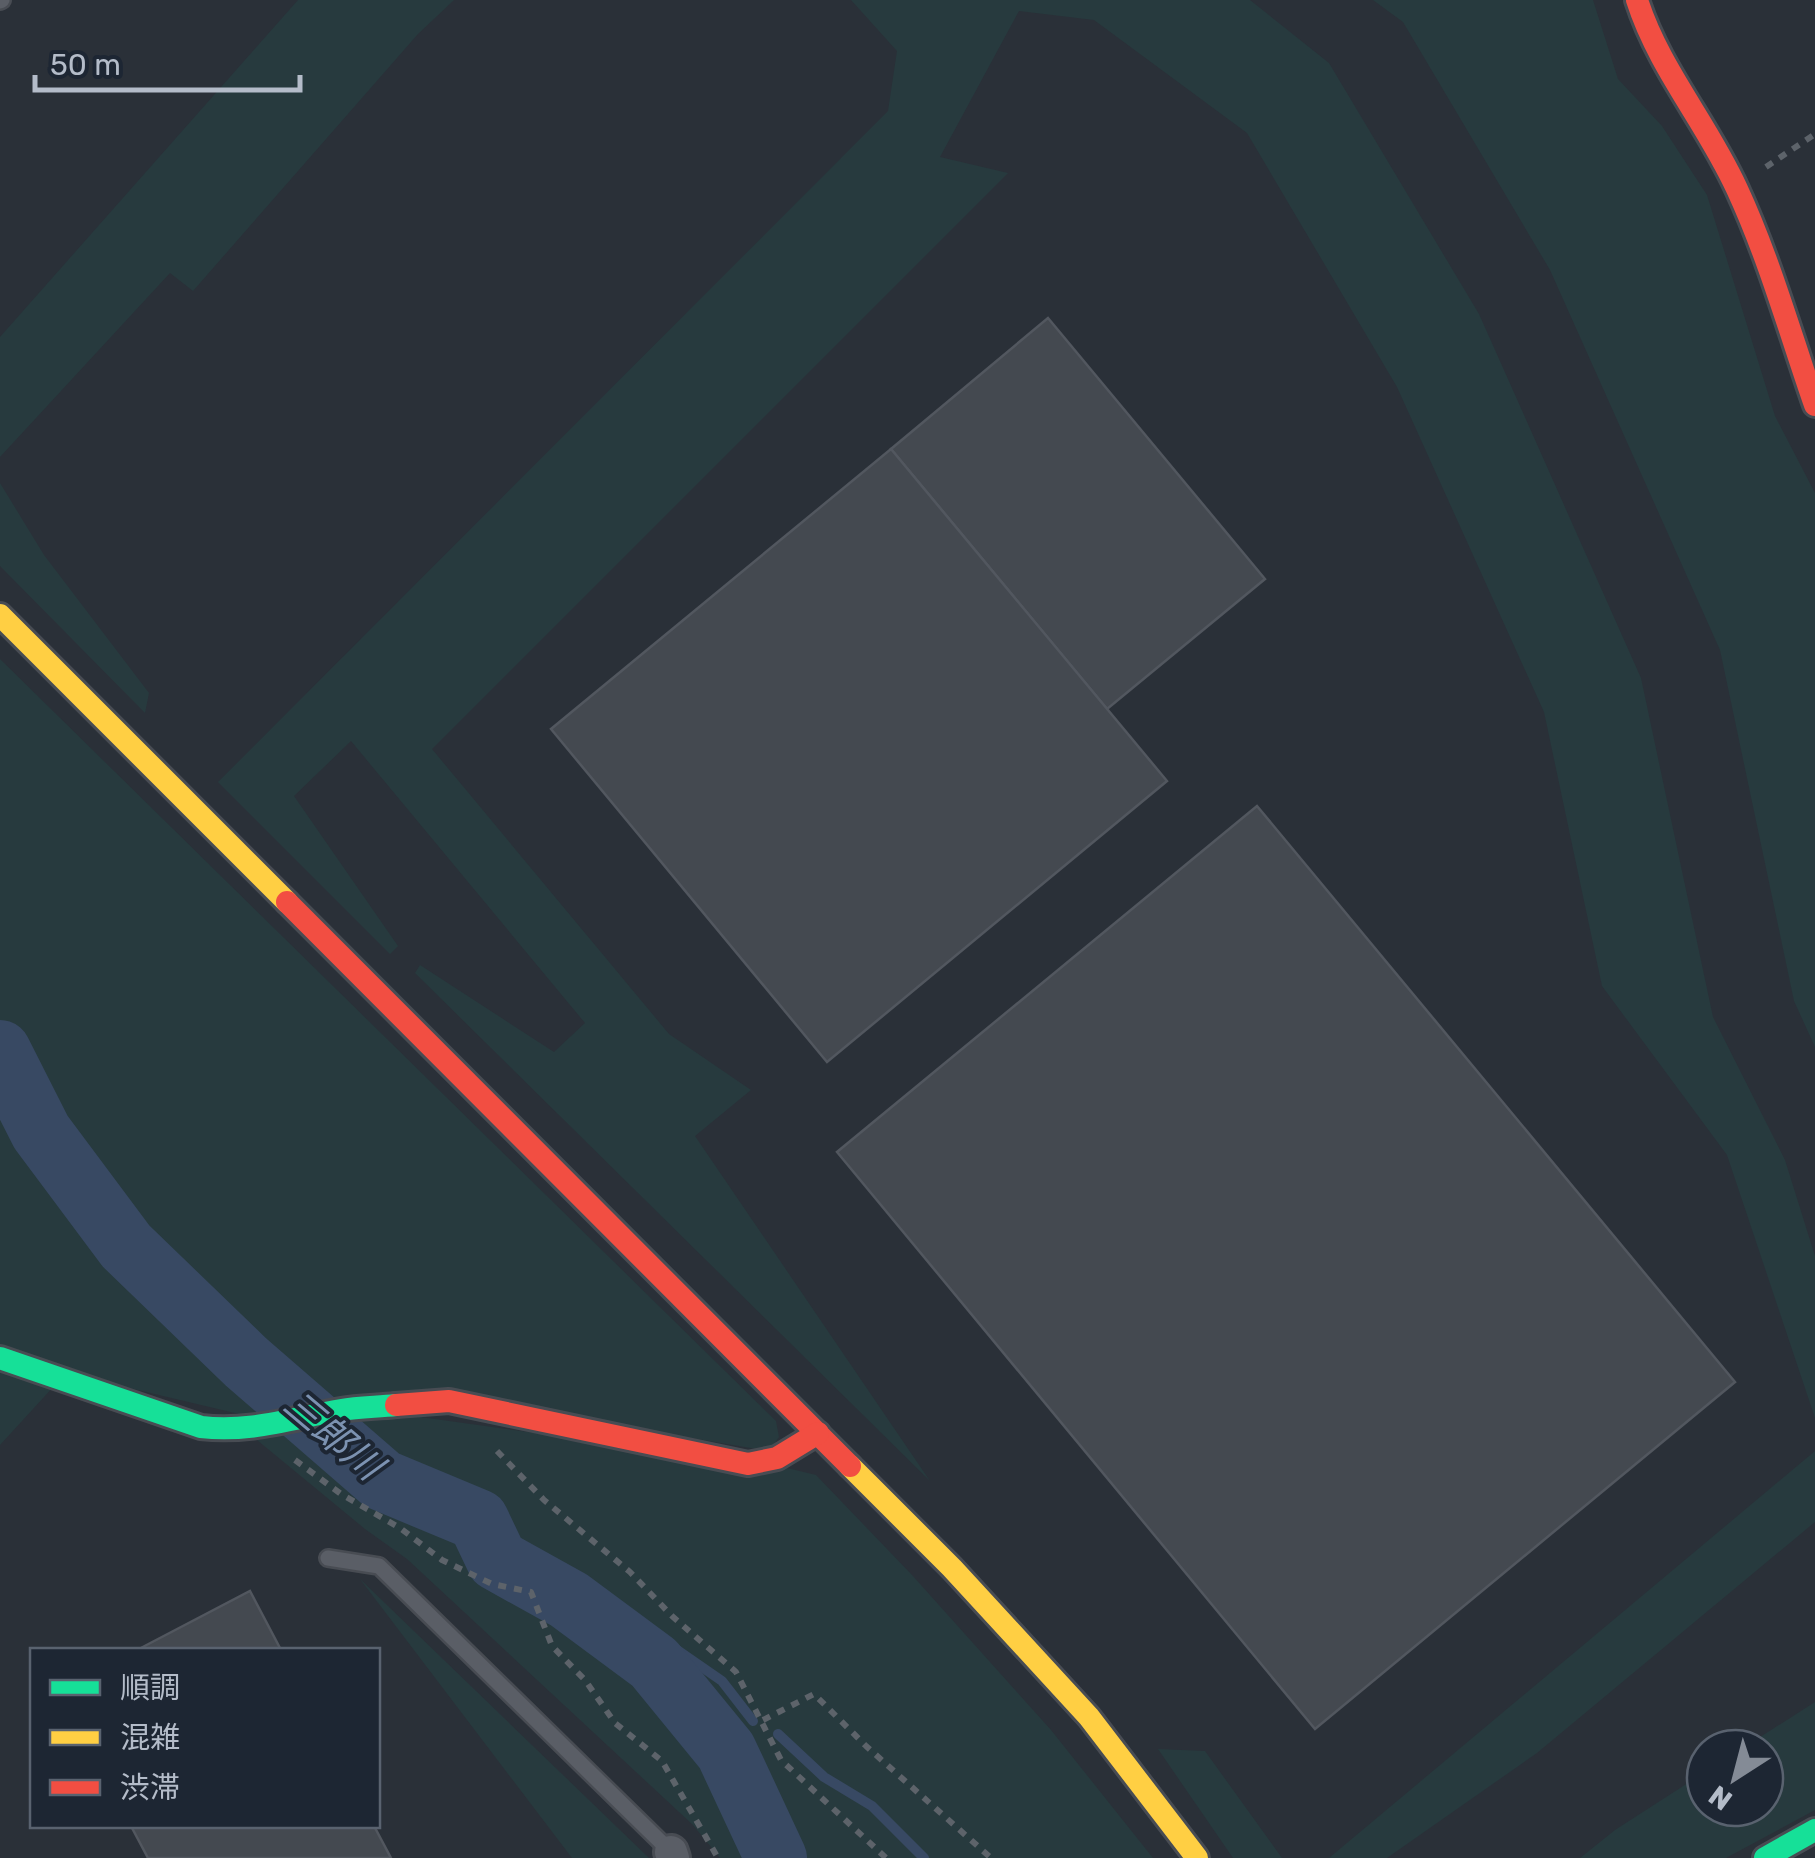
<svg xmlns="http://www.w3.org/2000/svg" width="1815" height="1858" viewBox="0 0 1815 1858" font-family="Rubik,'Noto Sans JP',sans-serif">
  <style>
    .green { fill: #273a3e }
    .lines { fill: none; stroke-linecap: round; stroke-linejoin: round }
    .stream { stroke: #384963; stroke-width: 10 }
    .river { stroke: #384963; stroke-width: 62 }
    .building { fill: #444950; stroke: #52575f; stroke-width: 2.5 }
    .lane-casing { stroke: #484c53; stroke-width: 20 }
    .street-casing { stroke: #484c53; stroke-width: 38 }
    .fast-casing { stroke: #484c53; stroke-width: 28 }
    .slow-casing { stroke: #484c53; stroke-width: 28 }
    .jam-casing { stroke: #484c53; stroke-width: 28 }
    .path { stroke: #5d636a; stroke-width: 6; stroke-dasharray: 8 8; stroke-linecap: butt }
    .lane { stroke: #5a5e66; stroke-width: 15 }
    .street { stroke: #5a5e66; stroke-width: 32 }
    .fast { stroke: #16e098; stroke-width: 22 }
    .slow { stroke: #ffcf43; stroke-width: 22 }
    .jam { stroke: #f24e42; stroke-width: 22 }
    .labels { text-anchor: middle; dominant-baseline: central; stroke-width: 8; stroke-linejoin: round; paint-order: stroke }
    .water-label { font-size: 38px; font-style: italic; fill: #7c92b1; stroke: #1d2633 }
  </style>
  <rect width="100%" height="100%" fill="#2a3038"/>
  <!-- green -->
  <g class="green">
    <path d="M 298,0 L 454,0 L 418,34 L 193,291 L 170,273 L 0,457 L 0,337 Z"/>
    <path d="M 851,0 L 1250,0 L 1329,63 L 1479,314 L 1641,678 L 1713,1017 L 1785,1160 L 1815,1256 L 1815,1418 L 1727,1155 L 1602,986 L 1544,712 L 1397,387 L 1247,133 L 1094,20 L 1019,11 L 940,157 L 1008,173 L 432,749 L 669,1034 L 751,1090 L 695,1136 L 930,1481 L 415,973 L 420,965 L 554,1052 L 585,1023 L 351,741 L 294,796 L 398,946 L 390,954 L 218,782 L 888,111 L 897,51 Z"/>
    <path d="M 1373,0 L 1593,0 L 1618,79 L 1662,126 L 1707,195 L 1775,416 L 1815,493 L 1815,1047 L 1794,1001 L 1720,650 L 1550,270 L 1403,22 Z"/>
    <path d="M 0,483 L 44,555 L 149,693 L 145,713 L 0,566 Z"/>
    <path d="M 0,659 L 776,1421 L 779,1437 L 769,1451 L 542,1413 L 260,1419 L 66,1373 L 0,1445 Z"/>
    <path d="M 392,1413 L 787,1468 L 816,1475 L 912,1575 L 1051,1730 L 1153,1858 L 720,1858 L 693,1825 L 407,1559 L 365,1529 L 257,1440 Z"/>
    <path d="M 1815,1451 L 1815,1522 L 1537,1753 L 1387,1858 L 1329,1858 Z"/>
    <path d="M 360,1579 L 649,1858 L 572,1858 Z"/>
    <path d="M 1815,1702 L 1815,1810 L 1726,1858 L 1580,1858 L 1615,1830 L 1705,1772 L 1705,1808 L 1765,1808 L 1765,1748 L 1743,1748 Z"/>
    <path d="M 1158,1749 L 1205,1751 L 1282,1858 L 1233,1858 Z"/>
  </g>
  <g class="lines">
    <!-- stream -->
    <g class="stream">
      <path d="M 569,1600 L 621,1616 L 670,1645 L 722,1681 L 753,1721"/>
      <path d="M 778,1734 L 824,1777 L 872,1806 L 924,1858"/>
    </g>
    <!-- river -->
    <path class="river" d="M 0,1051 L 41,1132 L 126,1246 L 246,1362 L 382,1480 L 478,1520 L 497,1560 L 569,1600 L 654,1663 L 726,1751 L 776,1858"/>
  </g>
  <!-- building -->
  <g class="building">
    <path d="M 1048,318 L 1265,579 L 1107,709 L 891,449 Z"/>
    <path d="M 891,449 L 1167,781 L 827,1062 L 551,729 Z"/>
    <path d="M 1257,806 L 1735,1382 L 1315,1729 L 837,1152 Z"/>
    <path d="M 250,1591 L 281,1650 L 137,1650 Z"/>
    <path d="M 131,1826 L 374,1826 L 391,1858 L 148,1858 Z"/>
  </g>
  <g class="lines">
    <defs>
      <g id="lane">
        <path d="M 0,1 L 2,0"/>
        <path d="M 328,1558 L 379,1566 L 671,1852"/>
      </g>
      <path id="street" d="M 671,1852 L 673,1858"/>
      <g id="fast">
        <path d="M 0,1358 L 201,1427 C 250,1433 293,1418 341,1410 C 359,1407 378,1407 396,1405"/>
        <path d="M 1765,1858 L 1815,1830"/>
      </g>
      <g id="slow">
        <path d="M 0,615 L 287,902"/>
        <path d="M 850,1466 L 952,1568 L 1089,1717 L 1197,1858"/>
      </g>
      <g id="jam">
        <path d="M 1637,0 C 1659,69 1707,123 1737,189 C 1769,258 1790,333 1815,405"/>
        <path d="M 287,902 L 850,1466"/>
        <path d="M 396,1405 L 449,1401 L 748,1464 L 777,1458 L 818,1433"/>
      </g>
    </defs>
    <!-- lane casing -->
    <use href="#lane" class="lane-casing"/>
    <!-- street casing -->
    <use href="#street" class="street-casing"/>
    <!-- fast casing -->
    <use href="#fast" class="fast-casing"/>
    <!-- slow casing -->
    <use href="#slow" class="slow-casing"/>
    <!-- jam casing -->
    <use href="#jam" class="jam-casing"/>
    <!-- path -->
    <g class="path">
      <path d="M 1766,167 L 1815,134"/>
      <path d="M 497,1451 L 544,1500 L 630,1572 L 672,1616 L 736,1672 L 781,1760 L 886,1858"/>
      <path d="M 295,1460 L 341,1494 L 400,1528 L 442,1560 L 492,1584 L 531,1592 L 552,1646 L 585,1680 L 615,1723 L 662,1761 L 718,1858"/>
      <path d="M 763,1720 L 814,1694 L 866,1746 L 991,1858"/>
    </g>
    <!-- lane -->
    <use href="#lane" class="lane"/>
    <!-- street -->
    <use href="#street" class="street"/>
    <!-- fast -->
    <use href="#fast" class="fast"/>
    <!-- slow -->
    <use href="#slow" class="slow"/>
    <!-- jam -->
    <use href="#jam" class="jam"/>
  </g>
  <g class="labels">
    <!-- water labels -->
    <g class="water-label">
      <text transform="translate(333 1435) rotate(40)">三郎川</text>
    </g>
  </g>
  <!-- legend -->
  <rect x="30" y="1648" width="350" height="180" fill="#1d2633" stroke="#59626f" stroke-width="2.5"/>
  <rect x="50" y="1680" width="50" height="15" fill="#16e098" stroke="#59626f" stroke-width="2.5"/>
  <text x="120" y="1698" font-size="30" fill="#b4bcc9">順調</text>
  <rect x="50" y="1730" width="50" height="15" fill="#ffcf43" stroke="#59626f" stroke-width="2.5"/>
  <text x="120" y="1748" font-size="30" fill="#b4bcc9">混雑</text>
  <rect x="50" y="1780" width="50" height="15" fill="#f24e42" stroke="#59626f" stroke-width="2.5"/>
  <text x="120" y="1798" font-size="30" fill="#b4bcc9">渋滞</text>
  <!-- north arrow -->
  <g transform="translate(1735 1778) rotate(216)"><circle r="48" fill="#1d2633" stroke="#59626f" stroke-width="2.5"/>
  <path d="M0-8L18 38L0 25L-18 38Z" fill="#848b96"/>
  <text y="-15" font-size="28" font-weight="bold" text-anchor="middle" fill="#b4bcc9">N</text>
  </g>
  <!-- scale -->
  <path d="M35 75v15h265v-15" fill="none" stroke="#b4bcc9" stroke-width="5"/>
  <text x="50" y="75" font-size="30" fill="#b4bcc9" stroke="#1d2633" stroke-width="8" paint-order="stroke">50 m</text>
</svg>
